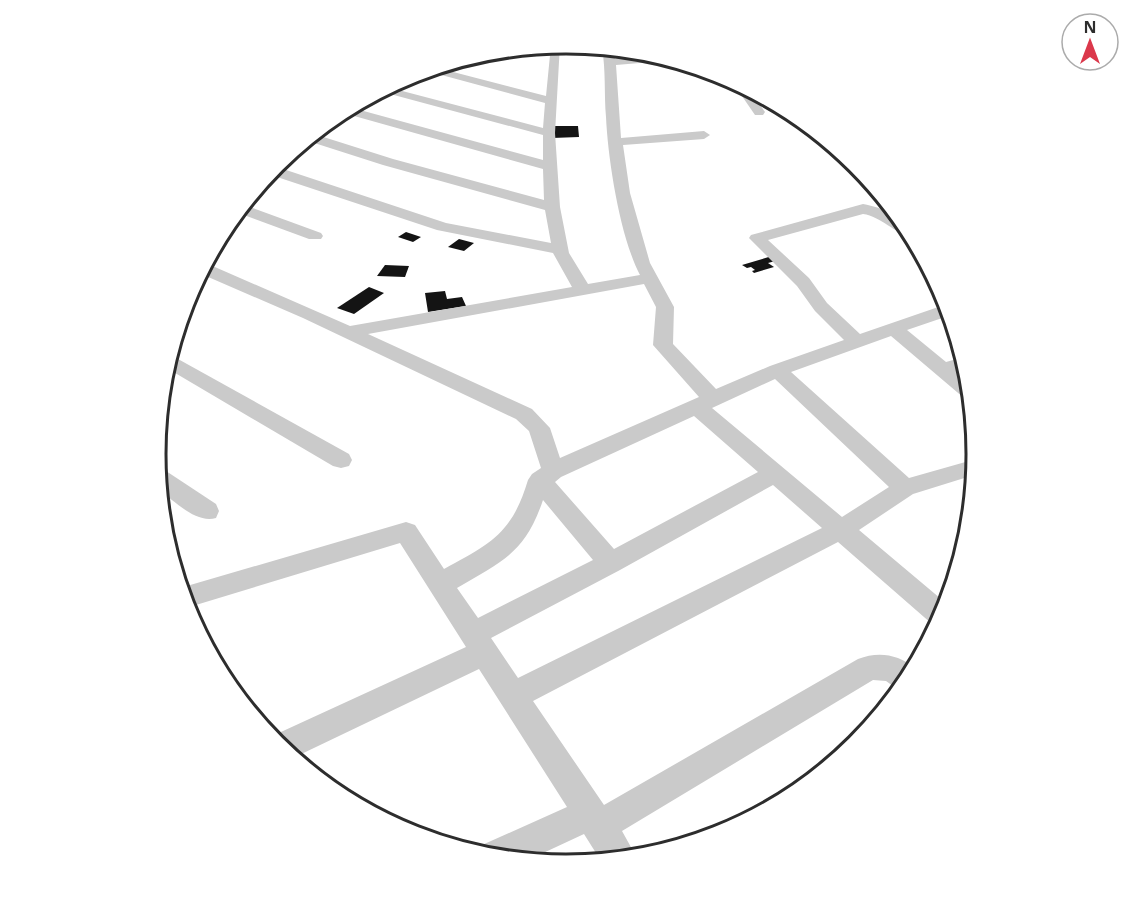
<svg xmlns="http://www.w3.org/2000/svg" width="1132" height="908" viewBox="0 0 1132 908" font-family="'Open Sans',sans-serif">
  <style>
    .building { fill: #141414 }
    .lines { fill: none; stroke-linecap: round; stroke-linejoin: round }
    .minor { fill: #cacaca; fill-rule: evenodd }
    .rim { fill: none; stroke: #2d2d2d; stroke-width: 3 }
  </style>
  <rect width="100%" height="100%" fill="#fff"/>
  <!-- building -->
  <g class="building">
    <path d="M 551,126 L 578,126 L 579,137 L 552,138 Z"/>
    <path d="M 406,232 L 421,237 L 413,242 L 398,237 Z"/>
    <path d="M 459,239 L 474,243 L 464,251 L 448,247 Z"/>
    <path d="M 772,256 L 779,260 L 768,263 L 774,267 L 754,273 L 752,271 L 755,270 L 751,267 L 747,268 L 742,265 Z"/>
    <path d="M 385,265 L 409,266 L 405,277 L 377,276 Z"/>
    <path d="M 369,287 L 384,293 L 354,314 L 337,308 Z"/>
    <path d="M 445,291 L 447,299 L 462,297 L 466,306 L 428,312 L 425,293 Z"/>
  </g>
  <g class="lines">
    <!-- minor -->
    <g class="minor">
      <path d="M 560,44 L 555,133 L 560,207 L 569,253 L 588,284 L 640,275 C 620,237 608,160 606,117 C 604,94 606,71 602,48 L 612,48 L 615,59 L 662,56 L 675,60 L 616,65 L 621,138 L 704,131 L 710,135 L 704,139 L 623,145 L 630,193 L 650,263 L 674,307 L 673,344 L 716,389 L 770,366 L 844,340 L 815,311 L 797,286 L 749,238 L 751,235 L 863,204 C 884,208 902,216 912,235 C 895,235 881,216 863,214 L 768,240 L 809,278 L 827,303 L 860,334 L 947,304 L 951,315 L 907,330 L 946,362 L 964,357 L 967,369 L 957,371 L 969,381 L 971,400 L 964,398 L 891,336 L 791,372 L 909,478 L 976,459 L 974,475 L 913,494 L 859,530 L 947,604 L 937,626 L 932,624 L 838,542 L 533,701 L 604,805 L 858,659 C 878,651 898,654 915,668 L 900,691 L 886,681 L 873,680 L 622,831 L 637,858 L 601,861 L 584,834 L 526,861 L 478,854 L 482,845 L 567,807 L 479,669 L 293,758 L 270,737 L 466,647 L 400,543 L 186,608 L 180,588 L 406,522 L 415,525 L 444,569 C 492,543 512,533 528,480 L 532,474 L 541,468 L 529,431 L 516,419 L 303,318 L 199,273 L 205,264 L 208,264 L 350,326 L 572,287 L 553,253 L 437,230 L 268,174 L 274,166 L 446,223 L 551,243 L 545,210 L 383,165 L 305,140 L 314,134 L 393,159 L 544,200 L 543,169 L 340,112 L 349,107 L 543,160 L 543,135 L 379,91 L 387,87 L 543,128 L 545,103 L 423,70 L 434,67 L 546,96 L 551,45 ZM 644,284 L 656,307 L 653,345 L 699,397 L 560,458 L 550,428 L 532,409 L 368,334 ZM 775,379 L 889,487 L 842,517 L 712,408 ZM 694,416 L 758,472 L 614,549 L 555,482 L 561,477 ZM 773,485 L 822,528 L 518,678 L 491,638 L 620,570 ZM 543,500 L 593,560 L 478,618 L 457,588 C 503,561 525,553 543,500 Z"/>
      <path d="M 478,54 L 479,59 L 471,59 L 469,56 Z"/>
      <path d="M 735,81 L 748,88 L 765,112 L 763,115 L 755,115 L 733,83 Z"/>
      <path d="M 835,148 L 837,148 L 854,162 C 847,164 837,159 832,153 Z"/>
      <path d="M 242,204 L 321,233 L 323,236 L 321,239 L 309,239 L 236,212 Z"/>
      <path d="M 169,354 L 349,454 L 352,460 L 349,466 L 341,468 L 333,466 L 165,367 Z"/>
      <path d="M 157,469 L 166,471 L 216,504 L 219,511 L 216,518 C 196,524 175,501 159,490 Z"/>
    </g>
  </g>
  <!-- crop -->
  <path d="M0 0H1132V908H0ZM166 454a400 400 0 1 1 800 0a400 400 0 1 1-800 0Z" fill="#fff" fill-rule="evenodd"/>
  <path class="rim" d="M166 454a400 400 0 1 1 800 0a400 400 0 1 1-800 0Z"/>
  <!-- north arrow -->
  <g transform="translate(1090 42)"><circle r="28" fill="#ffffff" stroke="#ababab" stroke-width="1.5"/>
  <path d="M0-4.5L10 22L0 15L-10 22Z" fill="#db384b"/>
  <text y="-9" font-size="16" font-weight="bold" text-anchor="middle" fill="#2d2d2d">N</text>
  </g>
</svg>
